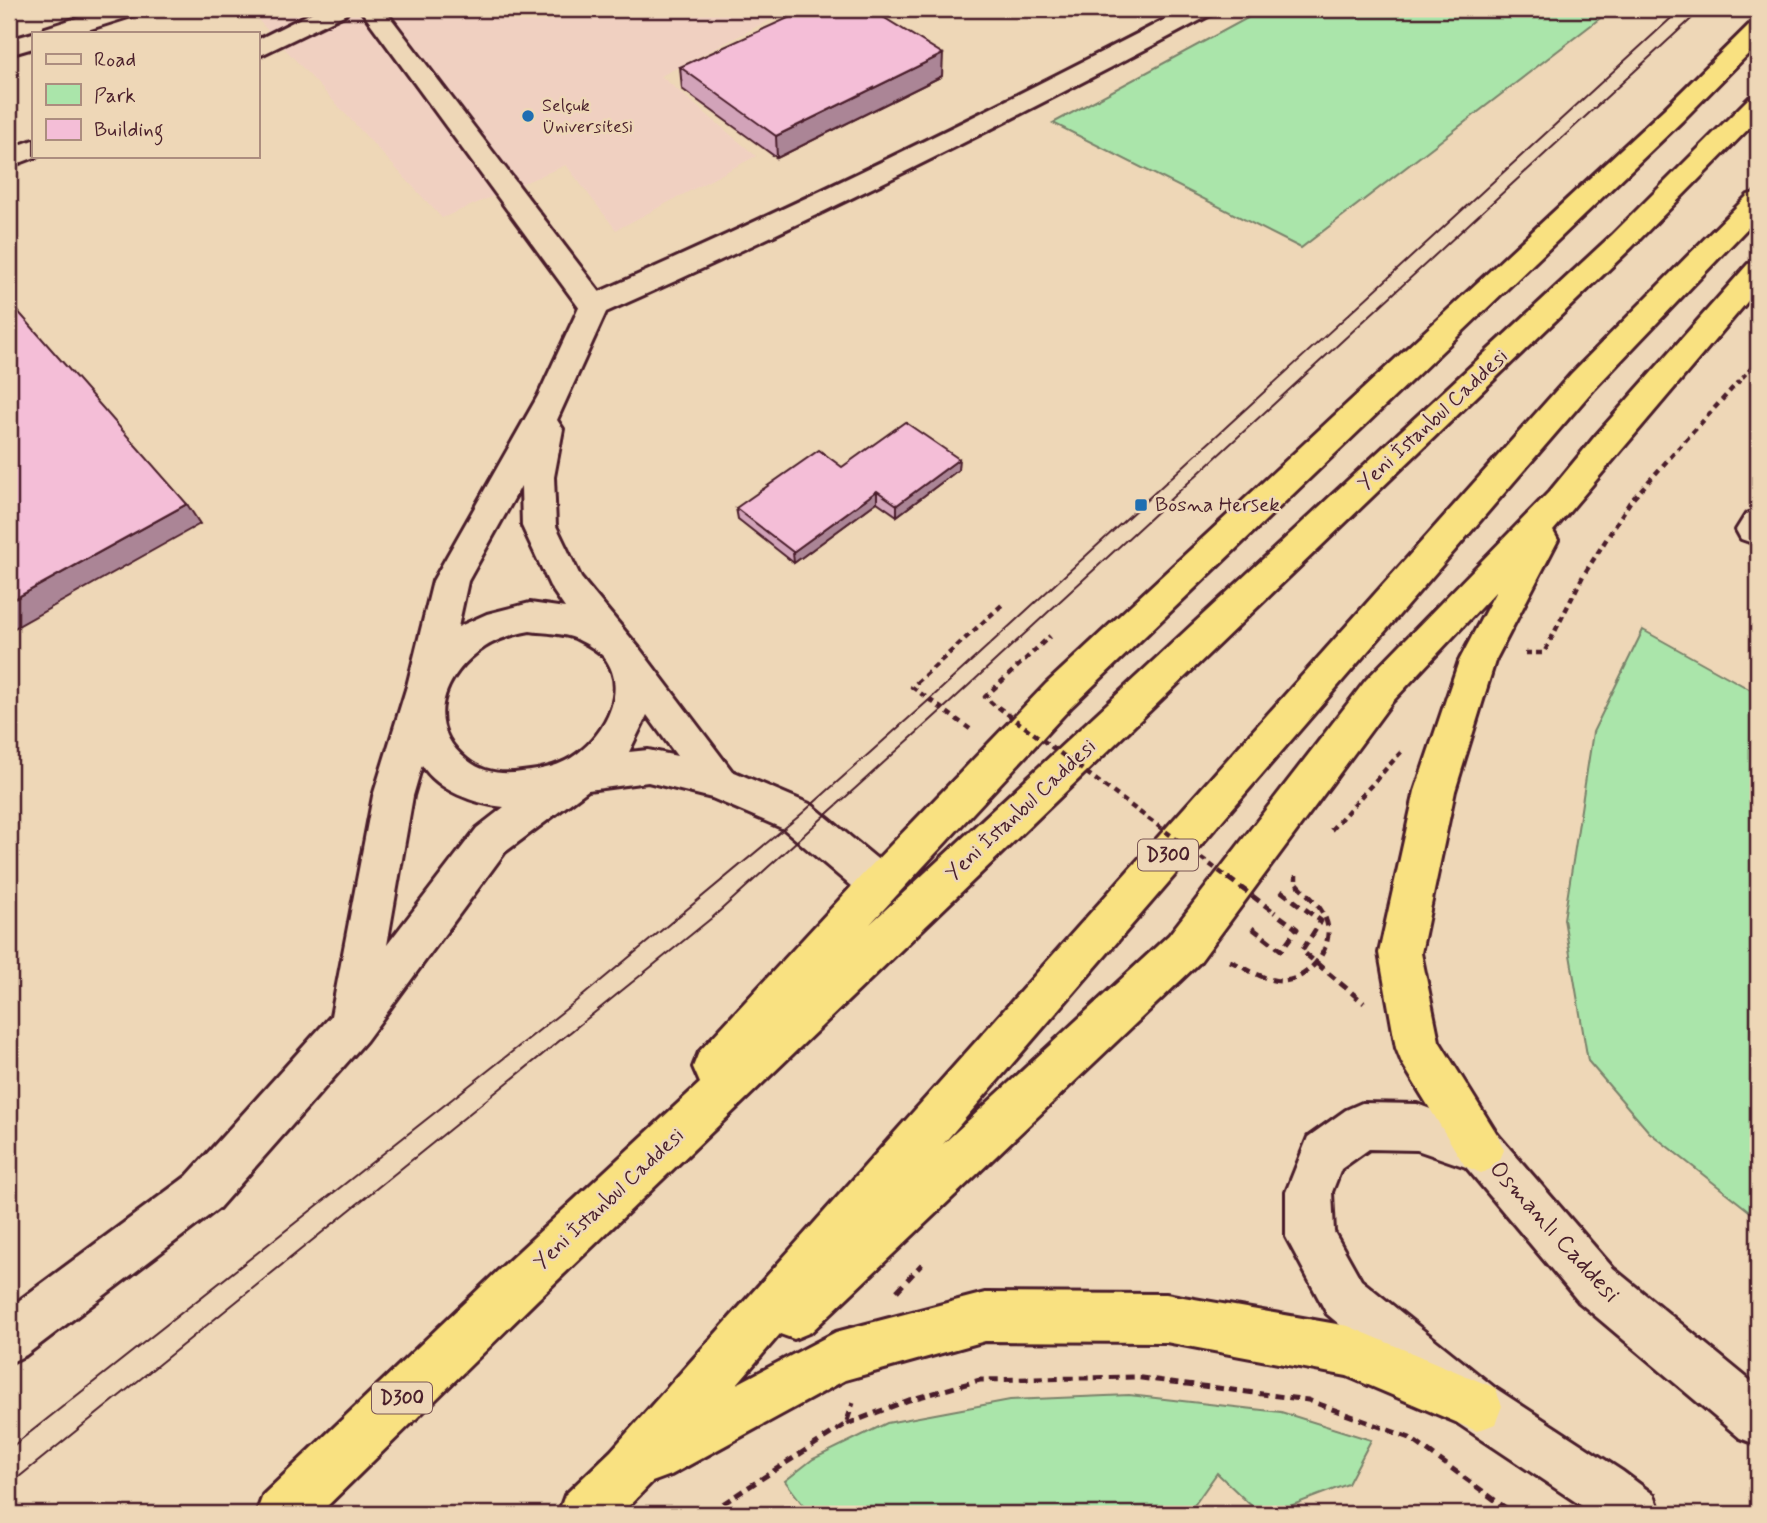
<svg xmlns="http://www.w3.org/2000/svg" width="1767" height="1523" viewBox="0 0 1767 1523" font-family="Mynerve,sans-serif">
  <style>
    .built { fill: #f0d0c1 }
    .green { fill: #aae5aa; stroke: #7a826a; stroke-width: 2 }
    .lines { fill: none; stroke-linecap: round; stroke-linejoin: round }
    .minor-casing { stroke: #4a1f2b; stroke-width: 6 }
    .tertiary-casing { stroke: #4a1f2b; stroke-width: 6 }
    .trunk-casing { stroke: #4a1f2b; stroke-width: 6 }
    .path-far2 { stroke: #4a1f2b; stroke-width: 3.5; stroke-dasharray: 5 3.5; stroke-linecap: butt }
    .path-far1 { stroke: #4a1f2b; stroke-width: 4.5; stroke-dasharray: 6 5; stroke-linecap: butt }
    .path { stroke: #4a1f2b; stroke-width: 5; stroke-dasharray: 9 6; stroke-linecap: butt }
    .minor { fill: #eed7b7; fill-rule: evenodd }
    .tertiary { fill: #eed7b7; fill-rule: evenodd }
    .trunk { fill: #f9e181; fill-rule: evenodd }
    .tram { stroke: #4a1f2b; stroke-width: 2 }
    .path-bridge-far1 { stroke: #4a1f2b; stroke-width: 4.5; stroke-dasharray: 6 5; stroke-linecap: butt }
    .path-bridge { stroke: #4a1f2b; stroke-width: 5; stroke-dasharray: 9 6; stroke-linecap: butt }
    .wall { fill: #d2a3b9; stroke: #4a1f2b; stroke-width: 2 }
    .shaded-wall { fill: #ab8596; stroke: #4a1f2b; stroke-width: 2 }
    .building { fill: #f4bed7; stroke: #4a1f2b; stroke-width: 2 }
    .poi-dot { fill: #1f6fb2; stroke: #eed7b7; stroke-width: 2.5 }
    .labels { text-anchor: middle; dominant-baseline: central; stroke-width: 5; stroke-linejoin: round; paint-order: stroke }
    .far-poi-label { font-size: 18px; fill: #4a1f2b; stroke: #eed7b7; text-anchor: start }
    .shield { fill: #eed7b7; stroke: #7b5655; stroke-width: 2 }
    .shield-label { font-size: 19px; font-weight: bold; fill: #4a1f2b }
    .street-label { font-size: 21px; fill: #4a1f2b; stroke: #eed7b7 }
    .poi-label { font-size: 21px; fill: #4a1f2b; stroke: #eed7b7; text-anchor: start }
    .near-street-label { font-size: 24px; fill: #4a1f2b; stroke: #eed7b7 }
  </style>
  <rect width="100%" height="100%" fill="#eed7b7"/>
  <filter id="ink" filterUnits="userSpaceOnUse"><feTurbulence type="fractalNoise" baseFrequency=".0143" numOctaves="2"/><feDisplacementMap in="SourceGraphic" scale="14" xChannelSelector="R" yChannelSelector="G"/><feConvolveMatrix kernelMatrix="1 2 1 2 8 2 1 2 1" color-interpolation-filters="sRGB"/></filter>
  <g filter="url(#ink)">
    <!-- built -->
    <path class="built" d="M 248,9 L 791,9 L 661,76 L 756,156 L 616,230 L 566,165 L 442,218 Z"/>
    <!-- green -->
    <g class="green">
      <path d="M 1264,9 L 1612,9 L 1301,248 L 1053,123 Z"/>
      <path d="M 1643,630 L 1758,694 L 1758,1218 L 1649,1132 L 1588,1061 L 1564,919 L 1593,732 Z"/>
      <path d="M 1129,1395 L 1281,1412 L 1371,1440 L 1348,1484 L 1269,1514 L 1260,1514 L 1217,1473 L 1188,1514 L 810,1514 L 785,1481 L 813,1459 L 887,1423 L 1010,1400 Z"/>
    </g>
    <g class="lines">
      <defs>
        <g id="minor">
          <path d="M 105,9 L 141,9 L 138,14 L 78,33 L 42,33 L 45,28 Z"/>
          <path d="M 319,9 L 349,9 L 346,14 L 257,57 L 257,40 Z"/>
          <path d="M 360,9 L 384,9 L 605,299 L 609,306 L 605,313 L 594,316 L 583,313 Z"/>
          <path d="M 33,33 L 33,48 L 9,55 L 9,40 L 33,33 L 36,33 Z"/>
          <path d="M 33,140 L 33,156 L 38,156 L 9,167 L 9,149 Z"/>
          <path d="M 1758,510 L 1758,545 L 1741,539 L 1736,530 L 1746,514 Z"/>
        </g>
        <g id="tertiary">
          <path d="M 1185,9 L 1215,9 L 1212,14 C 1013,120 812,221 606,312 L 557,420 L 563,429 L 554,477 L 556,526 L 581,578 L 639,648 L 732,771 L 812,805 L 893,872 L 899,885 L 893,898 L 879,903 L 865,898 L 784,829 L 712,798 L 648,782 L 588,790 L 505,852 L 366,1041 L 219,1208 L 26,1355 L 9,1363 L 9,1308 L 187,1176 L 331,1016 L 373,796 L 407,686 L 433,581 L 538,396 L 583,299 C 788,210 987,112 1185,9 ZM 521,486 L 522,526 L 550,586 L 565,608 L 530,603 L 487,614 L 458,627 L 468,581 ZM 530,631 C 544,633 564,633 577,639 C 585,643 598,650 604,657 C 629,688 606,733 577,754 C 561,766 542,770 522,772 C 503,775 483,773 467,760 C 423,725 443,674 485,647 C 499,638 514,634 530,631 ZM 647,715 L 677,756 L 648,750 L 629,752 ZM 422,765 C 438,791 475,804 504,807 L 477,828 L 387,945 L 413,796 Z"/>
          <path d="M 1362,1103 L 1417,1104 L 1497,1134 L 1613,1268 L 1758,1387 L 1758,1445 L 1740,1438 L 1579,1302 L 1466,1167 L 1417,1150 L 1369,1149 L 1341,1169 L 1332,1192 L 1334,1232 L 1361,1280 L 1495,1388 L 1622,1471 L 1654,1495 L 1661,1514 L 1594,1514 L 1459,1424 L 1327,1314 L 1286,1237 L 1286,1192 L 1308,1137 L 1346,1110 Z"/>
        </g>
        <g id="trunk">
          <path d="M 1758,23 L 1758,44 L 1682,121 L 1072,706 L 870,924 L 1612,235 L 1749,98 L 1758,96 L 1758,119 L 1632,247 L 538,1299 L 319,1514 L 256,1514 L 263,1495 L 504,1265 L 700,1083 L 693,1067 L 699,1052 L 865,872 L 1046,684 L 1664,109 L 1749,25 Z"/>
          <path d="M 1758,192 L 1758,217 L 1593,390 L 943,1144 L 1169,935 L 1366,680 L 1550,491 L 1597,434 L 1748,264 L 1758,262 L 1758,289 L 1553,531 L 1558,540 L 1495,661 L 1455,791 L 1421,953 L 1439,1041 L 1497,1134 L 1504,1150 L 1497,1166 L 1481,1173 L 1465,1166 L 1402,1063 L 1396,1048 L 1379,953 L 1415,791 L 1459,661 L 1496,591 L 1392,702 L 1199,963 L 811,1332 L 794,1339 L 780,1334 L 737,1384 L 836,1332 L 985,1293 L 1166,1294 L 1348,1326 L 1495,1388 L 1502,1406 L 1495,1424 L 1477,1431 L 1347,1376 L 1166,1342 L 985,1341 L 845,1380 L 671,1475 L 652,1482 L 621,1514 L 558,1514 L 565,1495 L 611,1451 L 1571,374 L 1748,195 Z"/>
        </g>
      </defs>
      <!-- minor casing -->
      <use href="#minor" class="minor-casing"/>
      <!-- tertiary casing -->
      <use href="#tertiary" class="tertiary-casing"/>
      <!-- trunk casing -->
      <use href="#trunk" class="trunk-casing"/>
      <!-- path-far2 -->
      <path class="path-far2" d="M 1737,384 L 1758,360"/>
      <!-- path-far1 -->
      <g class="path-far1">
        <path d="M 1525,653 L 1544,653 L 1583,576 L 1630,502 L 1738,382"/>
        <path d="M 994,705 L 985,697 L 1050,636"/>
        <path d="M 970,729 L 912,687 L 1003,604"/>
        <path d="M 1331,830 L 1402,751"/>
        <path d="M 1296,875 L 1296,880"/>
      </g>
      <!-- path -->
      <g class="path">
        <path d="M 1281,891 L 1321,921 L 1302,951 L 1364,1003"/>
        <path d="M 1252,928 L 1281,950 L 1297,929 L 1274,912"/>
        <path d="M 1230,961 C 1246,968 1263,980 1280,981 C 1308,982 1336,947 1326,920 C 1321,905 1306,894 1296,882 L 1296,878"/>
        <path d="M 897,1291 L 922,1264"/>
        <path d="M 847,1424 L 909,1400 L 980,1380 L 1134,1377 L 1308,1400 L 1410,1438 L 1514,1514"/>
        <path d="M 712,1514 L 724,1503 L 846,1424 L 853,1403"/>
      </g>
      <!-- minor -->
      <use href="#minor" class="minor"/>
      <!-- tertiary -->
      <use href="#tertiary" class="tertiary"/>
      <!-- trunk -->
      <use href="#trunk" class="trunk"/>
      <!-- tram -->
      <g class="tram">
        <path d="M 9,1449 L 580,998 L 798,817 L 929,700 L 1681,9"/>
        <path d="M 9,1485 L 713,917 L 943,709 L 1702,9"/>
      </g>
      <!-- path-bridge-far1 -->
      <path class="path-bridge-far1" d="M 998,707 L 1231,880"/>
      <!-- path-bridge -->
      <path class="path-bridge" d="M 1228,878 L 1274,912"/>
    </g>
    <!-- wall -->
    <g class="wall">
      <path d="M 680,67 L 942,76 L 777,158 L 682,89 Z"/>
      <path d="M 958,470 L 897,516 L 877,502 L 794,563 L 738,519 L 736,508 Z"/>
    </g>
    <!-- shaded-wall -->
    <g class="shaded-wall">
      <path d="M 943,54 L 942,76 L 777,158 L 776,136 Z"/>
      <path d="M 959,459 L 958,470 L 897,516 L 897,505 Z"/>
      <path d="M 877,491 L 877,502 L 794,563 L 793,552 Z"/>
      <path d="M 187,504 L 200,524 L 9,631 L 9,602 Z"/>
    </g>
    <!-- building -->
    <g class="building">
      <path d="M 808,9 L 870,9 L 943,54 L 776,136 L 680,67 Z"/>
      <path d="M 9,301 L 187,504 L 9,602 Z"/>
      <path d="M 905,422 L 959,459 L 897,505 L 877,491 L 793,552 L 736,508 L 819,450 L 842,467 Z"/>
    </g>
  </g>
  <!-- markers -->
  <g class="poi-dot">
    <circle cx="528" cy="116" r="7"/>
    <rect x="1134" y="498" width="14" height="14" rx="3.5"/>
  </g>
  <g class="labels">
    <!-- far-poi labels -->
    <g class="far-poi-label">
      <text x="542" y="106">Selçuk<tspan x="542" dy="21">Üniversitesi</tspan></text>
    </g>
    <!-- shield labels -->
    <g class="shield">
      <rect x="1138" y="839.5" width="60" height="31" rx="5"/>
      <rect x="372" y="1382.5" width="60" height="31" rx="5"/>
    </g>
    <g class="shield-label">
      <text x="1168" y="855">D300</text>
      <text x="402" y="1398">D300</text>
    </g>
    <!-- street labels -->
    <g class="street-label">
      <text transform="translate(1433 420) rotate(-43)">Yeni İstanbul Caddesi</text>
      <text transform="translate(1021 810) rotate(-43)">Yeni İstanbul Caddesi</text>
      <text transform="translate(609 1199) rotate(-43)">Yeni İstanbul Caddesi</text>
    </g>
    <!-- poi labels -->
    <g class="poi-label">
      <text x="1155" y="505">Bosna Hersek</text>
    </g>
    <!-- near-street labels -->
    <g class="near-street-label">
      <text transform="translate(1554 1232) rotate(48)">Osmanlı Caddesi</text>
    </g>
  </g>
  <!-- margin -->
  <rect width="1767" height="1523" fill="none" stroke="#eed7b7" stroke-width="35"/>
  <rect x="18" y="18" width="1732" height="1488" fill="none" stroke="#4a1f2b" stroke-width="2.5" filter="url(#ink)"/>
  <!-- legend -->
  <rect x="32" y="32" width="228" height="126" fill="#eed7b7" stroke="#ac8d7f" stroke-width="2"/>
  <rect x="46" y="54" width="35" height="10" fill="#eed7b7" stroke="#ac8d7f" stroke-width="2"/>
  <text x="94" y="66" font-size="21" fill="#4a1f2b">Road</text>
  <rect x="46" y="84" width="35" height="21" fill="#aae5aa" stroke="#ac8d7f" stroke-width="2"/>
  <text x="94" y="102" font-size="21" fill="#4a1f2b">Park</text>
  <rect x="46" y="119" width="35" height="21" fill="#f4bed7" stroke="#ac8d7f" stroke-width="2"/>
  <text x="94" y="136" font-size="21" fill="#4a1f2b">Building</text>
</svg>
